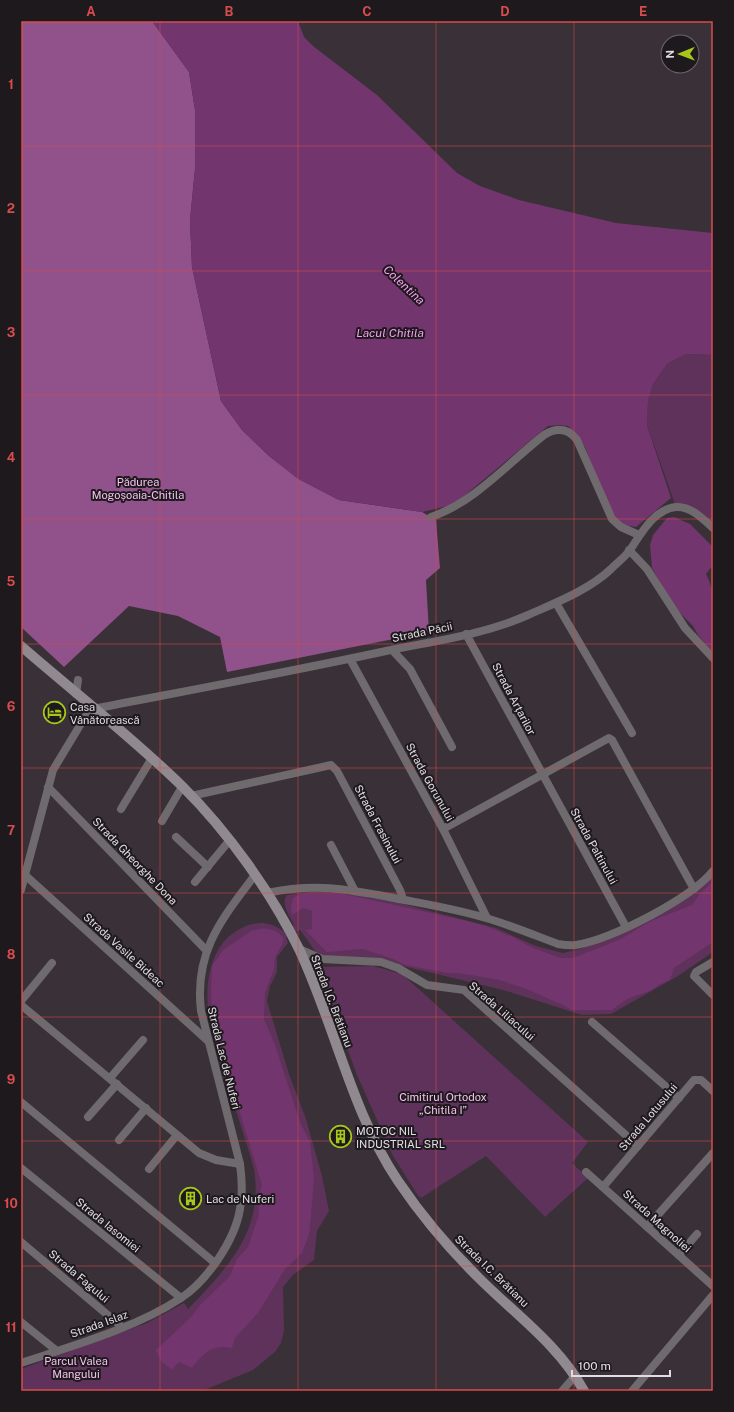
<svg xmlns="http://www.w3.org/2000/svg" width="734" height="1412" viewBox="0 0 734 1412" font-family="'Public Sans',sans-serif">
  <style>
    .green { fill: #5e325a }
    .forest { fill: #91518b }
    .water { fill: #72356d }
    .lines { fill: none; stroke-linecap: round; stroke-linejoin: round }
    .minor { stroke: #6f6a6e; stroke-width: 8 }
    .secondary { stroke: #90898f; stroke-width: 10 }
    .grid { fill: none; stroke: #d84c4d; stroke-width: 1; stroke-opacity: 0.55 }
    .labels { text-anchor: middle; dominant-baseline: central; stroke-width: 4; stroke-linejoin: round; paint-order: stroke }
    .park-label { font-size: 11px; fill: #f6c0ef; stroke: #1d191d }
    .street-label { font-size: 11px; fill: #e2dde2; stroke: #1d191d }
    .poi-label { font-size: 11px; fill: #e2dde2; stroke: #1d191d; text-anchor: start }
    .water-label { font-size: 12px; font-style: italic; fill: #f69ded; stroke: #1d191d }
    .neatline { fill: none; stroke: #d84c4d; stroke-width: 1.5 }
    .grid-label { font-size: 13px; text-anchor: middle; font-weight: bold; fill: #d84c4d }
  </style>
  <rect width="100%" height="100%" fill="#393038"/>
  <!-- green -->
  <g class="green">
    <path d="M 687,354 L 713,355 L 713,528 L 698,515 L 676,507 L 647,425 L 648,401 L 653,384 L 668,363 Z"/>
    <path d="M 713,872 L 713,952 L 678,976 L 611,1014 L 582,1015 L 503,990 L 403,966 L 318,955 L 300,930 L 286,937 L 288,943 L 277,957 L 277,972 L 270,986 L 267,1001 L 289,1074 L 306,1119 L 322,1176 L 329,1211 L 317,1231 L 314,1260 L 293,1275 L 283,1287 L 284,1331 L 281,1343 L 275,1352 L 253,1370 L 202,1391 L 21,1391 L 21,1369 L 147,1323 L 184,1303 L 188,1309 C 228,1267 264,1231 254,1169 C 242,1125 225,1082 215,1037 C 213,1028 209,1017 208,1008 C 205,980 212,944 238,930 C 254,921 268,920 283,931 L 294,925 C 290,916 280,903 287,895 L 319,891 L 355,895 L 399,903 L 496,928 L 536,946 L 563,953 L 580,949 L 619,933 L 686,899 Z"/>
    <path d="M 373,966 L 402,974 L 588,1142 L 572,1163 L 588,1178 L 545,1217 L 486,1156 L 421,1198 L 417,1194 L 393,1156 L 357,1075 L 317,967 Z"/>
  </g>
  <!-- forest -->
  <path class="forest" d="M 21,21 L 152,21 L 189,72 L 195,110 L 195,169 L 190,220 L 192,267 L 221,401 L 242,430 L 269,456 L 299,479 L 339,500 L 422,512 L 436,520 L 440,568 L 426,580 L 429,632 L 227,672 L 220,637 L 178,616 L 129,606 L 64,667 L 21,627 Z"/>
  <!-- water -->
  <g class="water">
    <path d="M 152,21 L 298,21 L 304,37 L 313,46 L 377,95 L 457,173 L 480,186 L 519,200 L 616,223 L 713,233 L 713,355 L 687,354 L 668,363 L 653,384 L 648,401 L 647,425 L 671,498 L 636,527 L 618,524 L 604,497 L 585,447 L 578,436 L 568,426 L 559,425 L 548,426 L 464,496 L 448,506 L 422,512 L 339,500 L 298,479 L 269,456 L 242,430 L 221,401 L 192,267 L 190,220 L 195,169 L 195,110 L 189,72 Z"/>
    <path d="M 674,517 L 690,524 L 713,547 L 713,565 L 706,574 C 718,596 713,628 713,653 L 698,635 L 693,626 L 675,608 L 652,568 L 650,545 L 653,535 L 667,518 Z"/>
    <path d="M 713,881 L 713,942 L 674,968 L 670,980 L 660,984 L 652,990 L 627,999 L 612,1010 L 571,1010 L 565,1006 L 524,988 L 499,980 L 459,973 L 447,973 L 405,965 L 393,959 L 363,949 L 327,952 L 305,930 L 312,929 L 312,911 L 303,908 L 292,915 L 291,906 L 293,898 L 300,894 L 344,894 L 463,920 L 486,926 L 515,938 L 531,947 L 560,958 L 573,958 L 621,939 L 649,922 L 692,905 L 699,895 Z"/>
    <path d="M 264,928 L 276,931 L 284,938 L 282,945 L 275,957 L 274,969 L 265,993 L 264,1019 L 275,1045 L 300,1122 L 310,1142 L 314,1178 L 311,1216 L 309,1235 L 302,1253 L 285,1269 L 258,1313 L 235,1338 L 232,1348 C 212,1344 204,1353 192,1368 L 179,1362 L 172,1370 L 161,1361 L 156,1350 L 191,1317 L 201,1304 L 230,1276 L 237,1259 L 248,1247 L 259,1214 L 258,1200 L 262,1185 L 240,1113 L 237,1097 L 223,1065 L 212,1016 L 211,990 L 212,966 L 223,950 L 251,931 Z"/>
  </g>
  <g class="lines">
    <!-- minor -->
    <g class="minor">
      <path d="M 431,517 C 475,502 508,463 544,435 C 557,427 568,428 577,440 L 612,519 L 621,527 L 639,535"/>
      <path d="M 629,550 L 647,569 L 685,628 L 713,658"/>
      <path d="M 556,603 L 632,733"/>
      <path d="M 466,634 L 626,927"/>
      <path d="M 392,650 L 410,669 L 452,747"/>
      <path d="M 350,659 L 443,829 L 487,918"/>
      <path d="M 76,694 L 78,680"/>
      <path d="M 48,787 L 206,950"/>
      <path d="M 191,796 L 331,765 L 337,771 L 400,890 L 403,899"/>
      <path d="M 121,809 L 152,758"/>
      <path d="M 162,821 L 182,787"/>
      <path d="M 443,829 L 609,738 L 612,740 L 694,889"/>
      <path d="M 176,837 L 208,867"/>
      <path d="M 331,845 L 355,891"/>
      <path d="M 25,875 L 208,1041"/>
      <path d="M 195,882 L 229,841"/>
      <path d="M 21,890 L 53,770 L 85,717 L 93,709 C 191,690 289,672 386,651 C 433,641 483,635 528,615 C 555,603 589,590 611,569 C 617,563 625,557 630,550 C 641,534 654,509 676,507 C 691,506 703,519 713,528"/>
      <path d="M 267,893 C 316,883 346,889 394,898 C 425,904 456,909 486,918 C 510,925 534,935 558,944 C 564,945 570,946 576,945 C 612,939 690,899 713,871"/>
      <path d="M 299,949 L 322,959 L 381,962 L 398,968 L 427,985 L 464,990 L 638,1146"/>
      <path d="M 713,962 L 696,972 L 694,976 L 713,995"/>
      <path d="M 21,1001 L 52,963"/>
      <path d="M 21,1005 L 199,1153 L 216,1160 L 240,1164"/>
      <path d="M 592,1022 L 679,1098"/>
      <path d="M 110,1078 L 143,1040"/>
      <path d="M 21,1102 L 215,1263"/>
      <path d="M 88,1117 L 117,1084"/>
      <path d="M 119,1140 L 146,1108"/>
      <path d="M 21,1168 L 181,1298"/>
      <path d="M 149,1169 L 177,1135"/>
      <path d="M 586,1172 L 713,1286"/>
      <path d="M 603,1187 L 694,1080 L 701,1080 L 713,1091"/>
      <path d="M 647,1227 L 713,1153"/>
      <path d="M 21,1242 L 122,1327"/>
      <path d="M 679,1255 L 697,1234"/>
      <path d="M 21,1322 L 57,1351"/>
      <path d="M 21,1363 C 72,1346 136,1328 181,1298 C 207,1281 235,1240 240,1209 C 243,1194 242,1179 240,1164 L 201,1011 C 194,952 221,920 255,875"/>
      <path d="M 562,1391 L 575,1376"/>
      <path d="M 632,1391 L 713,1295"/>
    </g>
    <!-- secondary -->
    <path class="secondary" d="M 21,646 C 75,693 132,737 183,787 C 228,832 271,892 299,949 C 335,1025 351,1111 398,1181 C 423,1218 452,1252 484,1283 C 520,1318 560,1347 584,1391"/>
  </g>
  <!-- grid -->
  <path class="grid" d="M 160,21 L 160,1391M 298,21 L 298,1391M 436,21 L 436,1391M 574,21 L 574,1391M 21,146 L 713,146M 21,271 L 713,271M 21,395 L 713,395M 21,519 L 713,519M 21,644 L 713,644M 21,768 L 713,768M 21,893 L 713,893M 21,1017 L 713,1017M 21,1141 L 713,1141M 21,1266 L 713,1266"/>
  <!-- icons -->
  <defs>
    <symbol id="hotel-ring" viewBox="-11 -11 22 22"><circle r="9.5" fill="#1d191d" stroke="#a8c71c" stroke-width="1.5"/><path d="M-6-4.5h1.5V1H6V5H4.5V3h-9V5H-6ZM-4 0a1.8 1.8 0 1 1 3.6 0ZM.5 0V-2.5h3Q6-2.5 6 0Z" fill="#a8c71c"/></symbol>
    <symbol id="building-ring" viewBox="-11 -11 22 22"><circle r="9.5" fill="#1d191d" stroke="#a8c71c" stroke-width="1.5"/><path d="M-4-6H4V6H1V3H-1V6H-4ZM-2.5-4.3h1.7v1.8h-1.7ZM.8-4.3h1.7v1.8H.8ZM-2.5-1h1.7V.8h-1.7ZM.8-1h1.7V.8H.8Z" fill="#a8c71c"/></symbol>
  </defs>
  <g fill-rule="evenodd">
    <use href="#hotel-ring" x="42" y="700" width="25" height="25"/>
    <use href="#building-ring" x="328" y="1124" width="25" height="25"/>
    <use href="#building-ring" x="178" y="1186" width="25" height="25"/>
  </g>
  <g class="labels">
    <!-- park labels -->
    <g class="park-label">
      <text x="138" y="482">Pădurea<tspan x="138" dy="13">Mogoșoaia-Chitila</tspan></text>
      <text x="443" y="1097">Cimitirul Ortodox<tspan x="443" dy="13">„Chitila I”</tspan></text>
      <text x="76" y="1361">Parcul Valea<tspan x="76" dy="13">Mangului</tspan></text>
    </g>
    <!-- street labels -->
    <g class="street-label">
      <text transform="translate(422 632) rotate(-12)">Strada Păcii</text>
      <text transform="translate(514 699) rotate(62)">Strada Arțarilor</text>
      <text transform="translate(430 782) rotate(61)">Strada Gorunului</text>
      <text transform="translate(378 824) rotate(62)">Strada Frasinului</text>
      <text transform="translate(594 846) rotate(61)">Strada Paltinului</text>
      <text transform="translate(135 861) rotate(46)">Strada Gheorghe Dona</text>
      <text transform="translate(124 950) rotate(42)">Strada Vasile Bideac</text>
      <text transform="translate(332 1001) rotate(69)">Strada I.C. Brătianu</text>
      <text transform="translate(502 1011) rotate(41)">Strada Liliacului</text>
      <text transform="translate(224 1058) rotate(76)">Strada Lac de Nuferi</text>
      <text transform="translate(648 1117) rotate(-50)">Strada Lotusului</text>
      <text transform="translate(657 1221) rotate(42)">Strada Magnoliei</text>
      <text transform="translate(108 1225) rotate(39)">Strada Iasomiei</text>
      <text transform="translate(492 1271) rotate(44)">Strada I.C. Brătianu</text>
      <text transform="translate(79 1276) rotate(40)">Strada Fagului</text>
      <text transform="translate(99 1324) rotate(-20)">Strada Islaz</text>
    </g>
    <!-- poi labels -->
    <g class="poi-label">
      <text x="70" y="707">Casa<tspan x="70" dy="13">Vânătorească</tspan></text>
      <text x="356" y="1131">MOTOC NIL<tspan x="356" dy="13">INDUSTRIAL SRL</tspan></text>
      <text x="206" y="1199">Lac de Nuferi</text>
    </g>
    <!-- water labels -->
    <g class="water-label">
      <text transform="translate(404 285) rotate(43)">Colentina</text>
      <text x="390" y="333">Lacul Chitila</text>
    </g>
  </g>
  <!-- border -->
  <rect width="734" height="1412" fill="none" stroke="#1d191d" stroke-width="44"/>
  <!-- north arrow -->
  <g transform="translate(680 54) rotate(269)"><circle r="19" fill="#1d191d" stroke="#6c676c"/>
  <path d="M0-3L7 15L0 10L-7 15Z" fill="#a8c71c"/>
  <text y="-6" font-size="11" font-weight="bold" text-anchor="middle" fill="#e2dde2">N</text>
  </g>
  <!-- scale -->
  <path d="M572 1370v6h98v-6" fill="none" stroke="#e2dde2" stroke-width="2"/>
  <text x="578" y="1370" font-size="12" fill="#e2dde2" stroke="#1d191d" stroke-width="3" paint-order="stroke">100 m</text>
  <rect x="22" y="22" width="690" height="1368" class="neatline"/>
  <g class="grid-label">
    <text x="91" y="16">A</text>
    <text x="229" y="16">B</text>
    <text x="367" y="16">C</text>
    <text x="505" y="16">D</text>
    <text x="643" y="16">E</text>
    <text x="11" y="89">1</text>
    <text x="11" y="213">2</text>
    <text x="11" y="337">3</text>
    <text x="11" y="462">4</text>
    <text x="11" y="586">5</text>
    <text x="11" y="711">6</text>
    <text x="11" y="835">7</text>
    <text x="11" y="959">8</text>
    <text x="11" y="1084">9</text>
    <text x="11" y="1208">10</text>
    <text x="11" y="1332">11</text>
  </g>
</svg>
